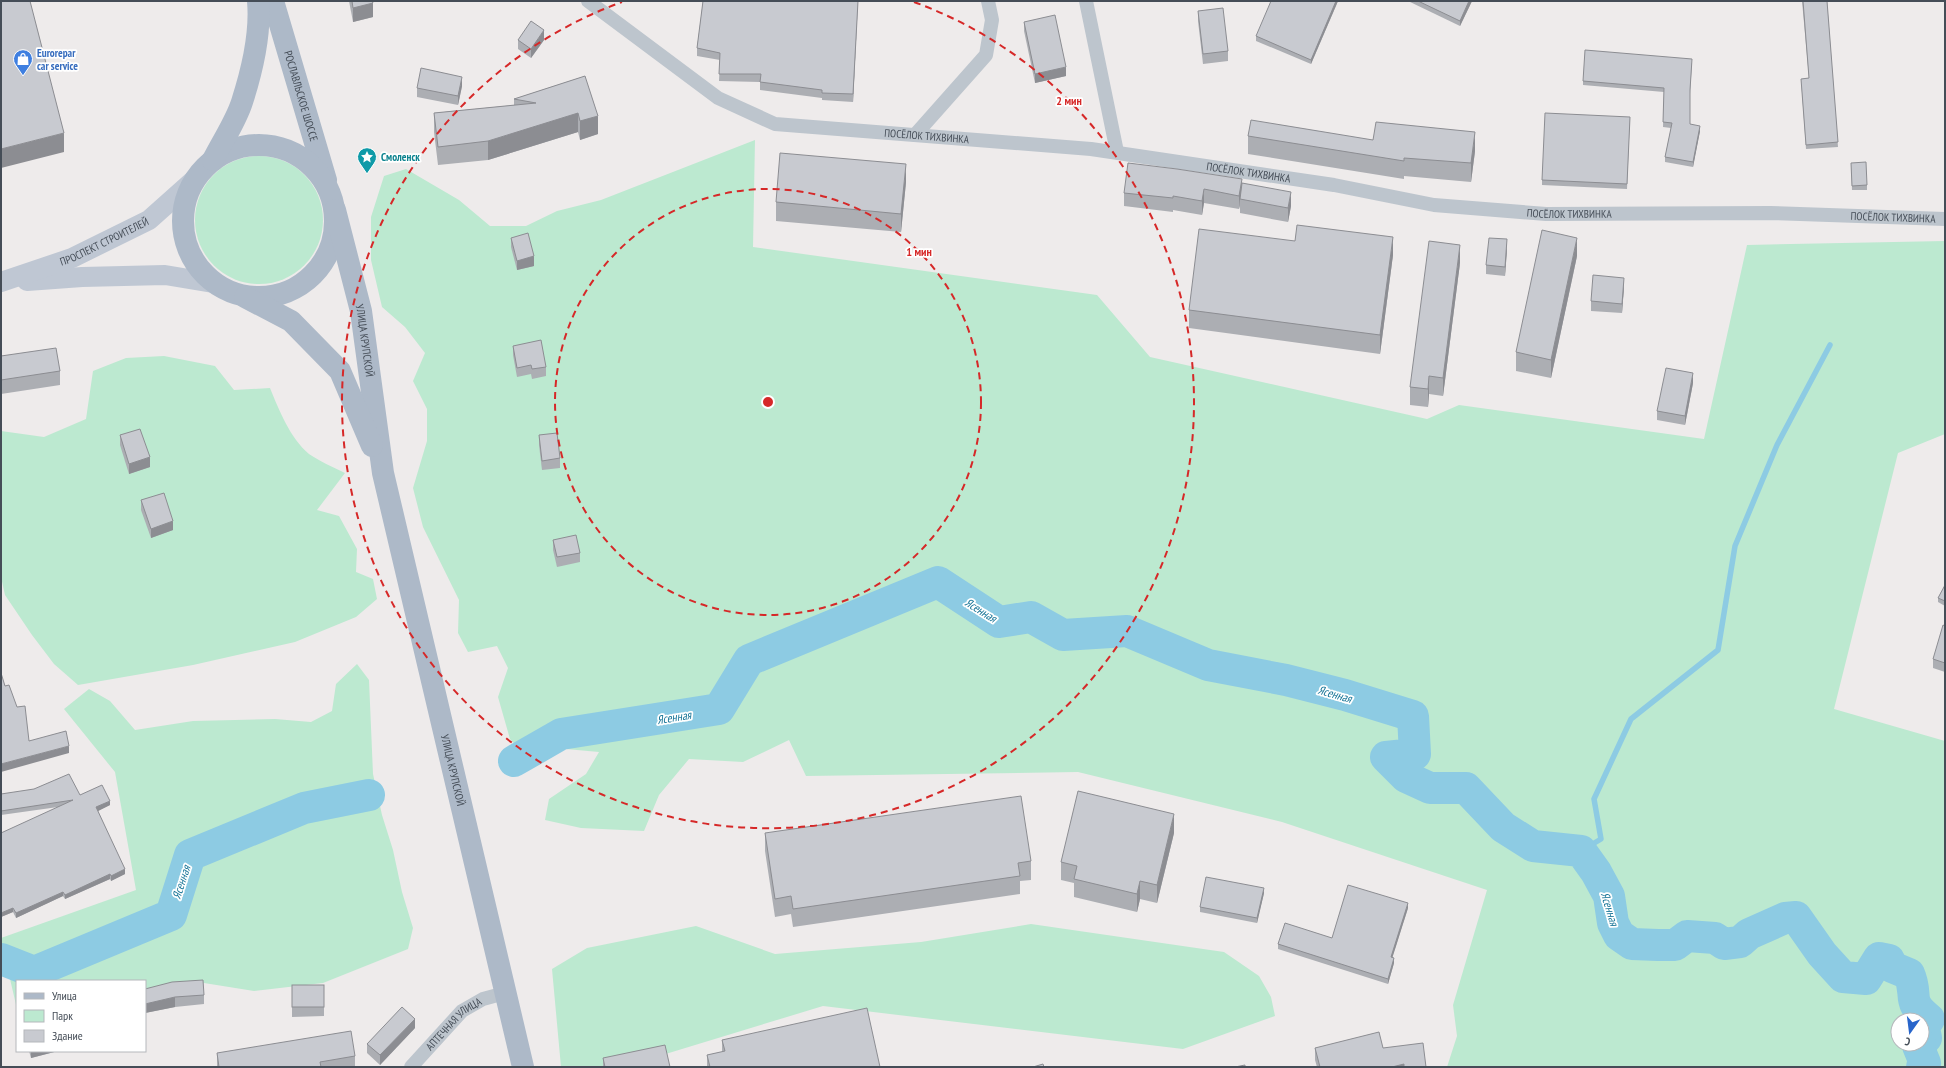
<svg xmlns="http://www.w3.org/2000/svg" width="1946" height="1068" viewBox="0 0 1946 1068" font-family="'PT Sans Narrow',sans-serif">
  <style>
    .green { fill: #bce9d0; fill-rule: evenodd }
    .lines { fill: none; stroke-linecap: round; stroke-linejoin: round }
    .stream { stroke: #8dcbe3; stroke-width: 5.5 }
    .river { stroke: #8dcbe3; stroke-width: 32 }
    .street { stroke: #bdc5cd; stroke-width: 14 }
    .secondary { stroke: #bfc7d3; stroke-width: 20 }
    .primary { stroke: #adb9c8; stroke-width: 22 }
    .wall { fill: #acaeb3 }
    .shaded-wall { fill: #8c8d92 }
    .building { fill: #c8cad0; stroke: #8c8d92 }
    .ring { fill: none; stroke: #d62828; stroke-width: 2; stroke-dasharray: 7 5 }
    .labels { text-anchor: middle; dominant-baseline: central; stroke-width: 3.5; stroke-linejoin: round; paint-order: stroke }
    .shop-label { font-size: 11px; font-weight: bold; fill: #366cbe; stroke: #fff; text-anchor: start }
    .street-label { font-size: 11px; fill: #454d57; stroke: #fff }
    .culture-label { font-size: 11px; font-weight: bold; fill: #0d838f; stroke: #fff; text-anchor: start }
    .water-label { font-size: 12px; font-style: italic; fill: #187597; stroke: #fff }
    .centre { fill: #d62828; stroke: #fff; stroke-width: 2 }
    .ring-label { font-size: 12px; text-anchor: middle; font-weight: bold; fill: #d62828; stroke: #fff; stroke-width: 3.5; stroke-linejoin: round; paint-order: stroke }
  </style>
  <rect width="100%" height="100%" fill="#eeebeb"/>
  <!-- green -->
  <g class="green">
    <path d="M 755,140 L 753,247 L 1097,295 L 1150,357 L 1427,419 L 1459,405 L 1704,439 L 1747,245 L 1945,241 L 1945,434 L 1898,453 L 1834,709 L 1945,741 L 1945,1067 L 1447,1067 L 1457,1036 L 1453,1005 L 1487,890 L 1282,822 L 1078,772 L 806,776 L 789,740 L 743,762 L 689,759 L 659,795 L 644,831 L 581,828 L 545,820 L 549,799 L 586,774 L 599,752 L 566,749 L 532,763 L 510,739 L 498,697 L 508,668 L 497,646 L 468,652 L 458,633 L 459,600 L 423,527 L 413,488 L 427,441 L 427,409 L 413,381 L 425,353 L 405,327 L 382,307 L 371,260 L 371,217 L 384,176 L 406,169 L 459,200 L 490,226 L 526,226 L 557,211 L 601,200 ZM 1898,1020 L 1922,1020 L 1922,1044 L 1898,1044 Z"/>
    <circle cx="259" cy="220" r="64"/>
    <path d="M 164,356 L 215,366 L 234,390 L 270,388 C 279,410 290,438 309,454 C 319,461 333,467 345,473 L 317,510 L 339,516 L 357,549 L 356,572 L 373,579 L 377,599 L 356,617 L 295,642 L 193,665 L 78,685 L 54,664 L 32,635 L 5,595 L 1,577 L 1,431 L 44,437 L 86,419 L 93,371 L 126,358 Z"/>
    <path d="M 357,664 L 369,680 L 373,774 L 382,815 L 393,850 L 402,892 L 413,928 L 408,949 L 323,983 L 254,991 L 204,983 L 145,993 L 145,981 L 17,981 L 17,1009 L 10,979 L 1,975 L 1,938 L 136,890 L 115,772 L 64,709 L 89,689 L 110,701 L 135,730 L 193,721 L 275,719 L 311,722 L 332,711 L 336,684 Z"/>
    <path d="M 1031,924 L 1224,952 L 1259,976 L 1271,997 L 1275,1016 L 1183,1049 L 823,1006 L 623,1067 L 561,1067 L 552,969 L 587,948 L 696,926 L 775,954 L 921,942 Z"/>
  </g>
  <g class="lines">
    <!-- stream -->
    <path class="stream" d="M 1581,851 L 1601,839 L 1594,799 L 1631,719 L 1718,650 L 1735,546 L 1777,445 L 1830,345"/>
    <!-- river -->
    <g class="river">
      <path d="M 514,761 L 561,734 L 719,709 L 749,660 L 938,582 L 999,622 L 1031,617 L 1063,635 L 1127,631 L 1208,665 L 1286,680 L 1345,695 L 1413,716 L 1415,754 L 1386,757 L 1406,777 L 1430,788 L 1466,788 L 1503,827 L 1533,846 L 1581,851 L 1596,872 L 1609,896 L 1613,923 L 1619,935 L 1632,944 L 1658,945 L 1675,945 L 1687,936 L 1715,938 L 1724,944 L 1740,942 L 1749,934 L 1785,918 L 1796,917 L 1822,954 L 1843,977 L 1866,979 L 1879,958 L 1889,960 L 1892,967 L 1909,974 C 1919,997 1905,1000 1929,1019 L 1924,1027 L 1926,1038 L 1922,1042"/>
      <path d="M 1,959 L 34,972 L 171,915 L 190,855 L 304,808 L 369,795"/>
      <path d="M 1920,1044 L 1918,1046 L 1925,1063 L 1922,1067"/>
    </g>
    <!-- street -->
    <g class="street">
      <path id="s1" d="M 588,1 L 718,98 L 775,124 L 1091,149 L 1334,185 L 1434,205 L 1546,214 L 1770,213 L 1945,219"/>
      <path d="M 1086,1 L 1117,152"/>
      <path d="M 915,135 L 986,55 L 992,20 L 988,1"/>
      <path id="s2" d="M 411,1067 L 462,1011 L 483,999 L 505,993"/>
    </g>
    <!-- secondary -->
    <g class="secondary">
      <path d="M 27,281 L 82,277 L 165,275 L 213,283"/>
      <path id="s3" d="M 1,282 L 72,258 L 149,220 L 195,179"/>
    </g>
    <!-- primary -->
    <g class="primary">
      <path id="s4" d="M 273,1 L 326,180"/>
      <circle cx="259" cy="221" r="76"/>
      <path d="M 213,160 C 222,142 236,121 242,102 C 252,71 261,34 258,1"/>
      <path id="s5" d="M 335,210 L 361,311 L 383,473 L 523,1067"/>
      <path d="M 245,297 L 291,321 L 340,371 L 372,446"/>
    </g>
  </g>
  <!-- wall -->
  <g class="wall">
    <path d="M 349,1 L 372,1 L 373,17 L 353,22 Z"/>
    <path d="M 703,1 L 858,1 L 853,102 L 822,100 L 822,98 L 760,90 L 760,82 L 719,81 L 720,60 L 697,56 L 697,48 Z"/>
    <path d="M 1338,1 L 1311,64 L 1256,41 L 1256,36 Z"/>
    <path d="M 1408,1 L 1472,1 L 1460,26 Z"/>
    <path d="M 1802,1 L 1827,1 L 1838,147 L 1806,149 L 1801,79 L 1809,78 Z"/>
    <path d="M 1198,11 L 1228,51 L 1228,61 L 1203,64 L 1198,21 Z"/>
    <path d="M 1024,22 L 1066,76 L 1035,83 L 1024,31 Z"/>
    <path d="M 518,40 L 544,40 L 531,58 L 518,49 Z"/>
    <path d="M 1692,63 L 1690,94 L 1690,124 L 1700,131 L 1693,167 L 1665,162 L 1665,157 L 1671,128 L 1663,127 L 1664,92 L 1583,85 L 1583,81 Z"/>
    <path d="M 585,76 L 598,134 L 580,140 L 578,132 L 488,160 L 438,165 L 434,132 L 434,113 L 514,105 L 514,99 Z"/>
    <path d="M 462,86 L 458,105 L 417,97 L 417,88 Z"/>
    <path d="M 1630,117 L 1627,189 L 1542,185 L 1542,180 Z"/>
    <path d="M 1248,136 L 1373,140 L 1475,151 L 1471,182 L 1404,176 L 1404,179 L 1248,154 Z"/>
    <path d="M 1851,163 L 1867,185 L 1867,190 L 1852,190 Z"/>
    <path d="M 906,182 L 901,232 L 776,221 L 776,202 Z"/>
    <path d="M 1242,183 L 1291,206 L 1288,222 L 1240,213 L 1240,206 L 1239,209 L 1204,203 L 1202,215 L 1173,210 L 1173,212 L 1124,206 L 1124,193 Z"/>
    <path d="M 511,238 L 534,266 L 517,270 L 511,247 Z"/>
    <path d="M 1507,249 L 1505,276 L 1486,274 L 1486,265 Z"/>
    <path d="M 1393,255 L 1380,354 L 1189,328 L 1189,310 Z"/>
    <path d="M 1577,256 L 1551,378 L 1516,371 L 1516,352 Z"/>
    <path d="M 1460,263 L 1443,396 L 1429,394 L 1428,407 L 1410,405 L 1410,387 Z"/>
    <path d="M 1624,287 L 1622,313 L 1591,311 L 1591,301 Z"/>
    <path d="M 513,346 L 546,367 L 546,376 L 532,379 L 531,374 L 517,377 L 513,355 Z"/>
    <path d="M 1,356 L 60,371 L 60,385 L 1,394 Z"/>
    <path d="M 1693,383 L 1685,425 L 1657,420 L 1657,411 Z"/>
    <path d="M 120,435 L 150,467 L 129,474 L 120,445 Z"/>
    <path d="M 539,435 L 560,458 L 560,468 L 542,470 L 539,445 Z"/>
    <path d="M 141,500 L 173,530 L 151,538 L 141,510 Z"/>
    <path d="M 553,540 L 580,553 L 580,562 L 557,567 L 553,550 Z"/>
    <path d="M 1945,585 L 1945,606 L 1938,602 L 1938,598 Z"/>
    <path d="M 1945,626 L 1945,672 L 1933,668 L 1933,659 Z"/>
    <path d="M 1,794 L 80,795 L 110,805 L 98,811 L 125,874 L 111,881 L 110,879 L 65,899 L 63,896 L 16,918 L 13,912 L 1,917 L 58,807 L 1,815 Z"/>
    <path d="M 765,833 L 1031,861 L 1031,880 L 1020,881 L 1020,894 L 793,927 L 791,914 L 775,917 L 765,851 Z"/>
    <path d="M 1174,833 L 1157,903 L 1140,899 L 1137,912 L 1074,897 L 1074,883 L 1061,880 L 1061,862 Z"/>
    <path d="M 1264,893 L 1257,923 L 1200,912 L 1200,907 Z"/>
    <path d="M 1408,908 L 1392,958 L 1394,963 L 1388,984 L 1278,949 L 1278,944 L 1332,938 Z"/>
    <path d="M 292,985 L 324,985 L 324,1016 L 292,1017 Z"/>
    <path d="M 145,989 L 204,995 L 204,1004 L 175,1007 L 145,1013 Z"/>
    <path d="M 415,1028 L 380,1065 L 367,1053 L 367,1044 Z"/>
    <path d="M 722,1040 L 880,1067 L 707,1067 L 707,1055 L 722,1052 Z"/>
    <path d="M 1315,1048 L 1383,1048 L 1426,1067 L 1317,1067 L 1315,1060 Z"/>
    <path d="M 29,1051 L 58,1051 L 31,1058 Z"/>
    <path d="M 217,1053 L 355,1056 L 355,1067 L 217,1067 Z"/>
    <path d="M 603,1058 L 670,1067 L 603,1067 Z"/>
  </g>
  <!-- shaded-wall -->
  <g class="shaded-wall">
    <path d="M 858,1 L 853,102 L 853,94 Z"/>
    <path d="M 1336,1 L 1338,1 L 1311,64 L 1311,60 Z"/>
    <path d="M 1469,1 L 1472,1 L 1460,26 L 1460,21 Z"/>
    <path d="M 373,3 L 373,17 L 353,22 L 353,8 Z"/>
    <path d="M 544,30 L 544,40 L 531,58 L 531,49 Z"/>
    <path d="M 1066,67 L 1066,76 L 1035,83 L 1035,74 Z"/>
    <path d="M 462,77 L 462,86 L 458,105 L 458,96 Z"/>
    <path d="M 578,113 L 578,132 L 488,160 L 488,141 Z"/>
    <path d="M 598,116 L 598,134 L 580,140 L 580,121 Z"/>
    <path d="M 1700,126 L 1700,131 L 1693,167 L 1693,162 Z"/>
    <path d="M 1475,132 L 1475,151 L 1471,182 L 1471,163 Z"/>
    <path d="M 64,133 L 64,152 L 1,168 L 1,149 Z"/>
    <path d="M 906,164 L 906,182 L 901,232 L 901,214 Z"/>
    <path d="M 1242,179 L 1242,193 L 1240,199 L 1239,209 L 1239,196 Z"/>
    <path d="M 1204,189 L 1204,203 L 1202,215 L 1202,201 Z"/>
    <path d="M 1291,192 L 1291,206 L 1288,222 L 1288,208 Z"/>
    <path d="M 1393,237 L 1393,255 L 1380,354 L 1380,335 Z"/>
    <path d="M 1577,238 L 1577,256 L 1551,378 L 1551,360 Z"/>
    <path d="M 1507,239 L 1507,249 L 1505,276 L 1505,267 Z"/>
    <path d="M 1460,245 L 1460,263 L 1443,396 L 1443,378 Z"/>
    <path d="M 534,256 L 534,266 L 517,270 L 517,261 Z"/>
    <path d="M 1624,278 L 1624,287 L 1622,313 L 1622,304 Z"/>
    <path d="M 1693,373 L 1693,383 L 1685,425 L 1685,416 Z"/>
    <path d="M 1429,376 L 1429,394 L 1428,407 L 1428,389 Z"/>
    <path d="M 150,457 L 150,467 L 129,474 L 129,464 Z"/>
    <path d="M 173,521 L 173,530 L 151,538 L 151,529 Z"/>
    <path d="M 69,746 L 69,753 L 1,772 L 1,764 Z"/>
    <path d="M 110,801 L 110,805 L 96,812 L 96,807 Z"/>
    <path d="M 1174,814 L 1174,833 L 1157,903 L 1157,885 Z"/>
    <path d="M 125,869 L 125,874 L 111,881 L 111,876 Z"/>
    <path d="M 110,874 L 110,879 L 65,899 L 65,895 Z"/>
    <path d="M 1140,881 L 1140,899 L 1137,912 L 1137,894 Z"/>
    <path d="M 1264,888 L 1264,893 L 1257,923 L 1257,918 Z"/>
    <path d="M 63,892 L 63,896 L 16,918 L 16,913 Z"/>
    <path d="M 1408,903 L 1408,908 L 1391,962 L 1391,957 Z"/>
    <path d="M 13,908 L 13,912 L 1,917 L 1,913 Z"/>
    <path d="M 1394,958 L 1394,963 L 1388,984 L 1388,979 Z"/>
    <path d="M 175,997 L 175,1007 L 145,1013 L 145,1004 Z"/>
    <path d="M 415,1019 L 415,1028 L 380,1065 L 380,1055 Z"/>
    <path d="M 31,1051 L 58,1051 L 31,1058 Z"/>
    <path d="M 1404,1064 L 1404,1067 L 1392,1067 Z"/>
  </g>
  <!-- building -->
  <g class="building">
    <path d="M 1,1 L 30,1 L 64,133 L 1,149 Z"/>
    <path d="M 352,1 L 372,1 L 373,3 L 353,8 Z"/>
    <path d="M 703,1 L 858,1 L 853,94 L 822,93 L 822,90 L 760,82 L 761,74 L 719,74 L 720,53 L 697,48 Z"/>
    <path d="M 1271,1 L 1336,1 L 1311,60 L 1256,36 Z"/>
    <path d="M 1418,1 L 1469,1 L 1460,21 Z"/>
    <path d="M 1803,1 L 1827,1 L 1838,142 L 1806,145 L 1801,79 L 1809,78 Z"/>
    <path d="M 1223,8 L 1228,51 L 1203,54 L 1198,11 Z"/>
    <path d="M 1055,15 L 1066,67 L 1035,74 L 1024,22 Z"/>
    <path d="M 531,21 L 544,30 L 531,49 L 518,40 Z"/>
    <path d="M 1585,50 L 1692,59 L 1690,90 L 1690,124 L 1700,126 L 1693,162 L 1665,157 L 1672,123 L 1663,122 L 1664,88 L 1583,81 Z"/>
    <path d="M 421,68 L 462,77 L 458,96 L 417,88 Z"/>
    <path d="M 585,76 L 598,116 L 580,121 L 578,113 L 488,141 L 438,147 L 434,113 L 536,103 L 514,99 Z"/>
    <path d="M 1545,113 L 1630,117 L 1627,184 L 1542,180 Z"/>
    <path d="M 1251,120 L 1373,140 L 1376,122 L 1475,132 L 1471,163 L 1404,158 L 1404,161 L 1248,136 Z"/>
    <path d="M 780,153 L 906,164 L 901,214 L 776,202 Z"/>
    <path d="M 1866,162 L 1867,185 L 1852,186 L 1851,163 Z"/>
    <path d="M 1128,163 L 1177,169 L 1242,179 L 1239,196 L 1204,189 L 1202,201 L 1173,196 L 1173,198 L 1124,193 Z"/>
    <path d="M 1242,183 L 1291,192 L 1288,208 L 1240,199 Z"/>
    <path d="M 1297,225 L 1393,237 L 1380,335 L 1189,310 L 1199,229 L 1295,241 Z"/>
    <path d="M 1542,230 L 1577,238 L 1551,360 L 1516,352 Z"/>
    <path d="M 528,233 L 534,256 L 517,261 L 511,238 Z"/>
    <path d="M 1489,238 L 1507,239 L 1505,267 L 1486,265 Z"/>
    <path d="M 1429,241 L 1460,245 L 1443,378 L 1429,376 L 1428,389 L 1410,387 Z"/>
    <path d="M 1593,275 L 1624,278 L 1622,304 L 1591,301 Z"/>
    <path d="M 541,340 L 546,367 L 532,369 L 531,365 L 517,368 L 513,346 Z"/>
    <path d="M 56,348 L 60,371 L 1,380 L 1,356 Z"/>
    <path d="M 1666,368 L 1693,373 L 1685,416 L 1657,411 Z"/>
    <path d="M 140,429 L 150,457 L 129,464 L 120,435 Z"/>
    <path d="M 557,433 L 560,458 L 542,461 L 539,435 Z"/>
    <path d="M 164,493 L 173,521 L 151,529 L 141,500 Z"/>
    <path d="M 576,535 L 580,553 L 557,557 L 553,540 Z"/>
    <path d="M 1945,585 L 1945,601 L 1938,598 Z"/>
    <path d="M 1943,625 L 1945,626 L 1945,663 L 1933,659 Z"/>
    <path d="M 1,673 L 5,686 L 9,685 L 17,707 L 25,706 L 29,741 L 66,731 L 69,746 L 1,764 Z"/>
    <path d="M 69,774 L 80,795 L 102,785 L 110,801 L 96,807 L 125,869 L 111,876 L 110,874 L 65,895 L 63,892 L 16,913 L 13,908 L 1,913 L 1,833 L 73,800 L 1,811 L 1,794 L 34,789 Z"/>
    <path d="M 1078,791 L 1174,814 L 1157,885 L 1140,881 L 1137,894 L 1074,879 L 1077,866 L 1061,862 Z"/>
    <path d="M 1021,796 L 1031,861 L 1018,863 L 1020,876 L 793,909 L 791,896 L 775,899 L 765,833 Z"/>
    <path d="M 1206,877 L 1264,888 L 1257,918 L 1200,907 Z"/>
    <path d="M 1348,885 L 1408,903 L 1391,957 L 1394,958 L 1388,979 L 1278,944 L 1285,923 L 1332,938 Z"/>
    <path d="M 203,980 L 204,995 L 175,997 L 145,1004 L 145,989 L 172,982 Z"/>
    <rect x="292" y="985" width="32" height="22"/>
    <path d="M 402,1007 L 415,1019 L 380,1055 L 367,1044 Z"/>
    <path d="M 867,1008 L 880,1067 L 710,1067 L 707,1055 L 725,1051 L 722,1040 Z"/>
    <path d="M 351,1031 L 355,1056 L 320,1062 L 321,1067 L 219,1067 L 217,1053 Z"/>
    <path d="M 1379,1032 L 1383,1048 L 1423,1043 L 1426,1067 L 1404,1067 L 1404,1064 L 1392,1067 L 1320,1067 L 1315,1048 Z"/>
    <path d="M 665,1045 L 670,1067 L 605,1067 L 603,1058 Z"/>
    <path d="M 1043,1064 L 1044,1067 L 1033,1067 Z"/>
    <path d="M 1245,1065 L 1245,1067 L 1235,1067 Z"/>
  </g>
  <!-- distance rings -->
  <g class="ring">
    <circle cx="768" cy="402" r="213"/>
    <path d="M914 2A426 426 0 1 1 622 2"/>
  </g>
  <!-- icons -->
  <defs>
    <symbol id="shop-pin" viewBox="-11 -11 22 30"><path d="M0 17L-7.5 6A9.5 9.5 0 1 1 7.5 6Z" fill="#3f7fe0" stroke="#fff"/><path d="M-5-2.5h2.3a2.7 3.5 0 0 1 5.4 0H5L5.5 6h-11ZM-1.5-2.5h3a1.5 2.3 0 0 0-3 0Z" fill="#fff"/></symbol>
    <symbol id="sight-pin" viewBox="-11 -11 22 30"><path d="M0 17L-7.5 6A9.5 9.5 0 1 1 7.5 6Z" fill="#0f9aa8" stroke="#fff"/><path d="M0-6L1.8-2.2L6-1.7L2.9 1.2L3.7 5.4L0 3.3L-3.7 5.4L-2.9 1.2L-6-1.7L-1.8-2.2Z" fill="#fff"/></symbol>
  </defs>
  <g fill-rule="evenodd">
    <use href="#shop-pin" x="12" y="48" width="22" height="30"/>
    <use href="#sight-pin" x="356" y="146" width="22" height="30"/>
  </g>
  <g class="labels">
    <!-- shop labels -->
    <g class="shop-label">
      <text x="37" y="53">Eurorepar<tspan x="37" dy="13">car service</tspan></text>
    </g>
    <!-- street labels -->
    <g class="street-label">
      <text stroke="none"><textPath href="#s4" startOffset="99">РОСЛАВЛЬСКОЕ ШОССЕ</textPath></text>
      <text stroke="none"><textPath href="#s1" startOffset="377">ПОСЁЛОК ТИХВИНКА</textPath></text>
      <text stroke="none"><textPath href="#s1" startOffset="701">ПОСЁЛОК ТИХВИНКА</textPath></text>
      <text stroke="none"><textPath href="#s1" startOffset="1025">ПОСЁЛОК ТИХВИНКА</textPath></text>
      <text stroke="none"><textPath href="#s1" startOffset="1349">ПОСЁЛОК ТИХВИНКА</textPath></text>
      <text stroke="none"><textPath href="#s3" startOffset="111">ПРОСПЕКТ СТРОИТЕЛЕЙ</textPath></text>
      <text stroke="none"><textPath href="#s5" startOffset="134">УЛИЦА КРУПСКОЙ</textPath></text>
      <text stroke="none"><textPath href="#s5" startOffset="573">УЛИЦА КРУПСКОЙ</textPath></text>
      <text stroke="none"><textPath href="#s2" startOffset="61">АПТЕЧНАЯ УЛИЦА</textPath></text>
    </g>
    <!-- culture labels -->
    <g class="culture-label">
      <text x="381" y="157">Смоленск</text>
    </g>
    <!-- water labels -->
    <g class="water-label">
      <text transform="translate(981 610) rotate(32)">Ясенная</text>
      <text transform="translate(1335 694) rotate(16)">Ясенная</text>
      <text transform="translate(674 717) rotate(-9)">Ясенная</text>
      <text transform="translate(181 882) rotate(-72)">Ясенная</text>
      <text transform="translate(1610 909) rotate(73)">Ясенная</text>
    </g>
  </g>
  <circle cx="768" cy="402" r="6" class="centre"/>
  <g class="ring-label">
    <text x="1069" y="105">2 мин</text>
    <text x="919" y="256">1 мин</text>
  </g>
  <!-- border -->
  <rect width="1946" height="1068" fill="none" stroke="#454d57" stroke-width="4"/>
  <!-- legend -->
  <rect x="16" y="980" width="130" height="72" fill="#ffffff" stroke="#b5b8bc"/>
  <rect x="24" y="993" width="20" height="6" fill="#adb9c8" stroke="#b5b8bc"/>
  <text x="52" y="1000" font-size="12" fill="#454d57">Улица</text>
  <rect x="24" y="1010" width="20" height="12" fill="#bce9d0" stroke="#b5b8bc"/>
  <text x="52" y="1020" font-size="12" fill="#454d57">Парк</text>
  <rect x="24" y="1030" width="20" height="12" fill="#c8cad0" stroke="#b5b8bc"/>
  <text x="52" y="1040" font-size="12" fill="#454d57">Здание</text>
  <!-- north arrow -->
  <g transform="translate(1910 1032) rotate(194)"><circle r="19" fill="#ffffff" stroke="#b5b8bc"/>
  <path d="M0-3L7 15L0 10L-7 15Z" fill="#2865cb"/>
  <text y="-6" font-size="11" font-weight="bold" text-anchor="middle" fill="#454d57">С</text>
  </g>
</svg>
